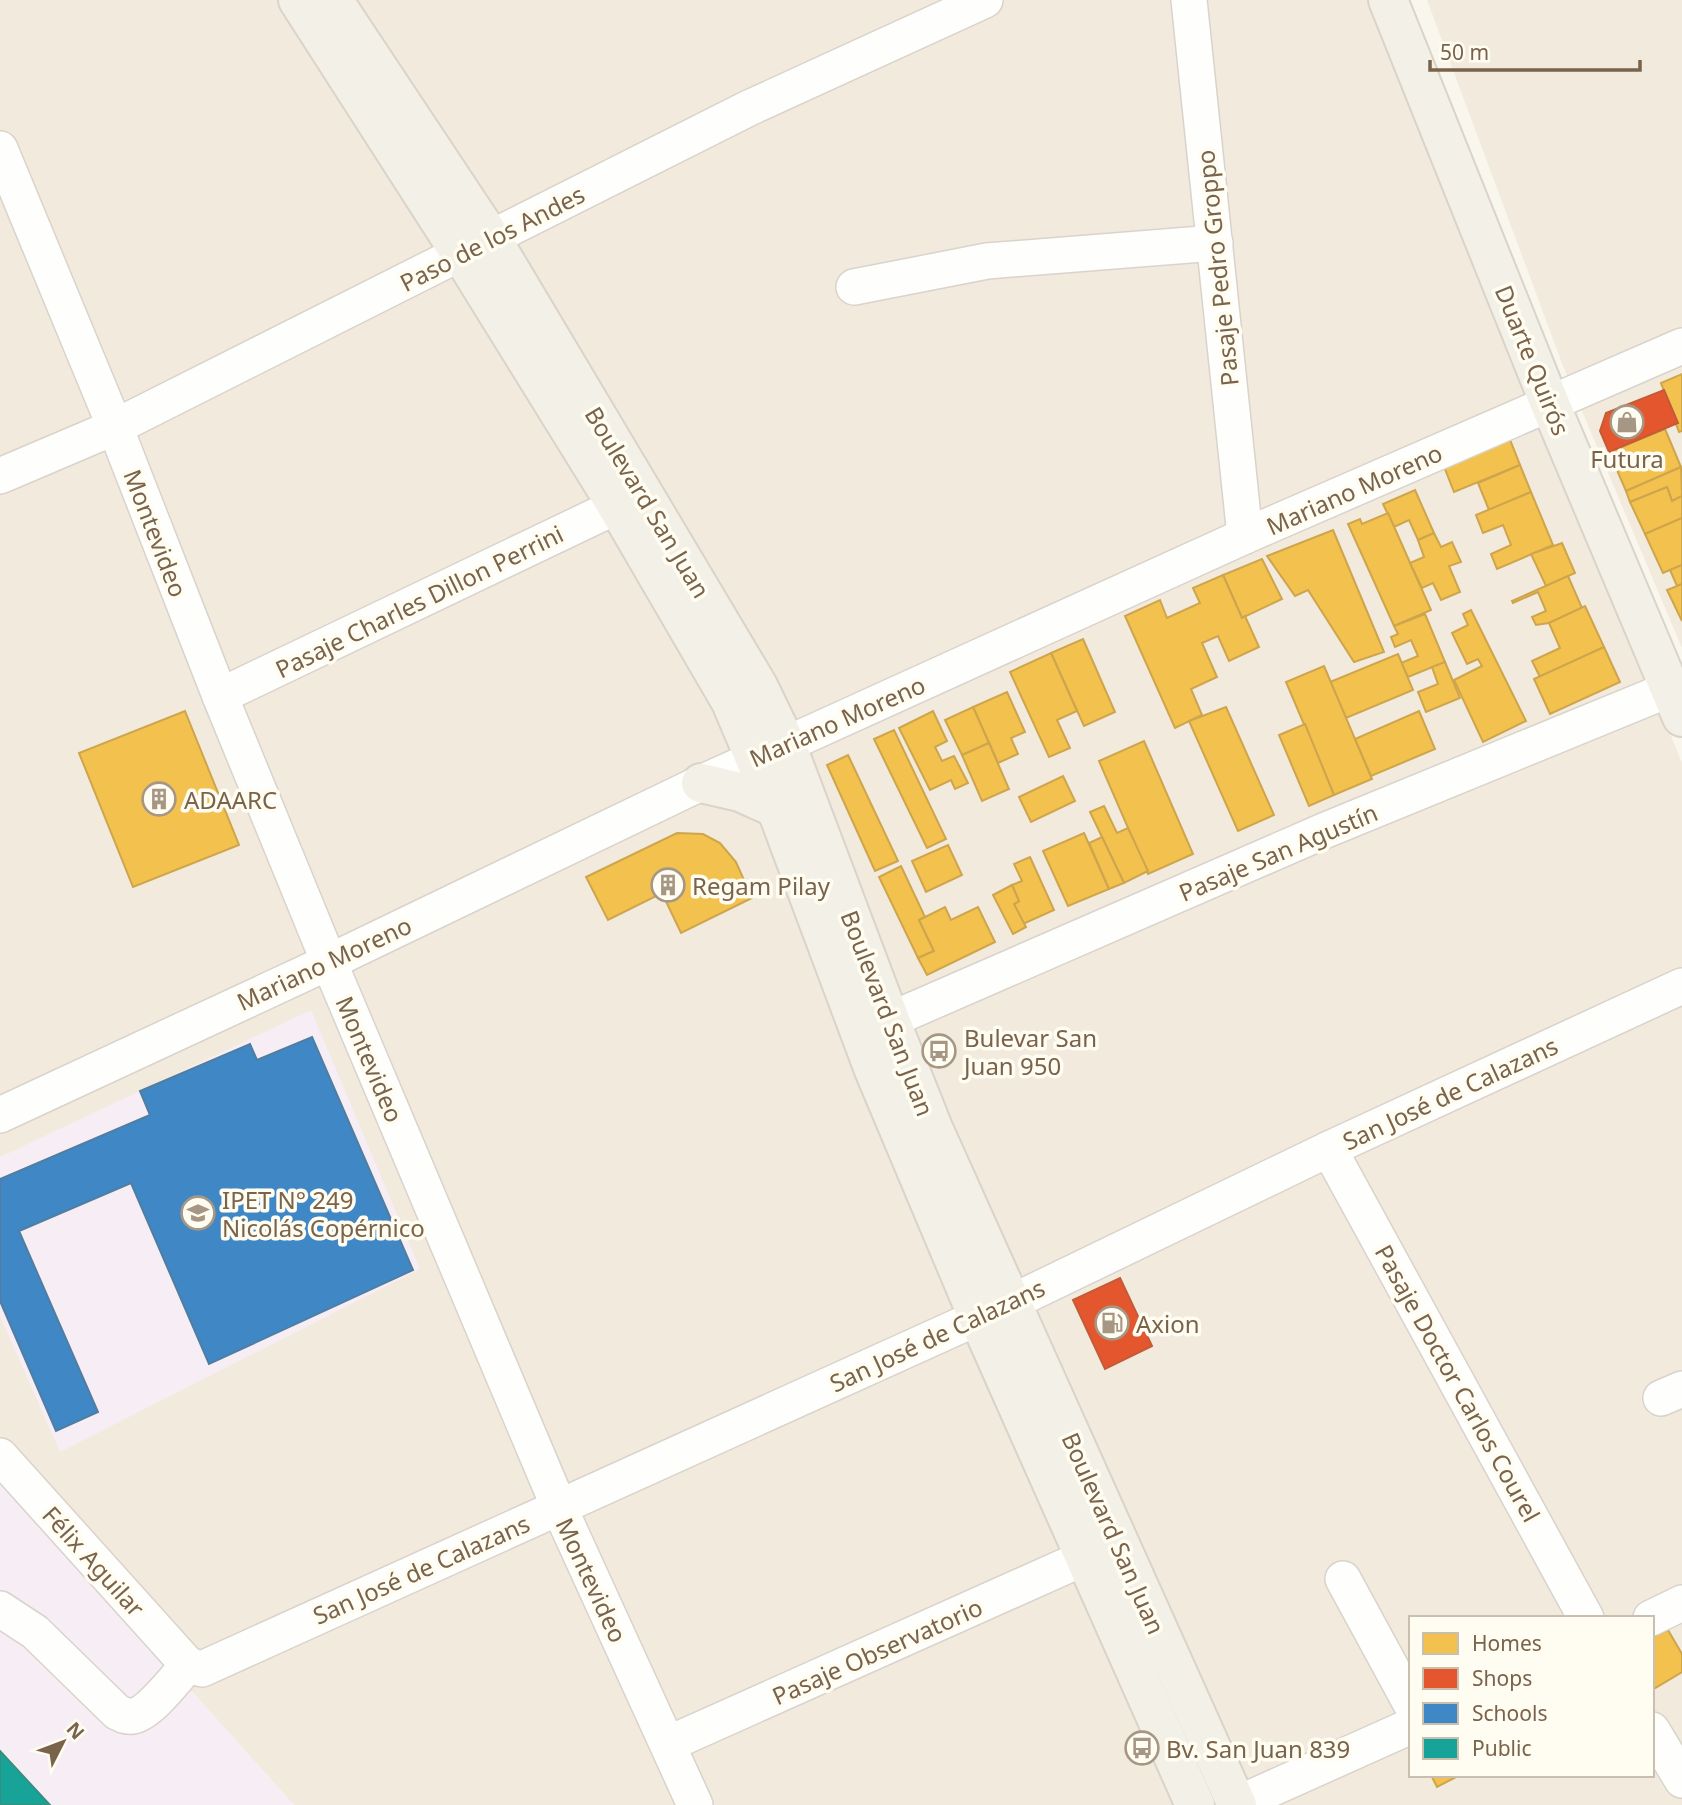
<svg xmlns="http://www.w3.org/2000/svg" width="1682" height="1805" viewBox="0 0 1682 1805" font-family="'Noto Sans',sans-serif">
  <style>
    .residential { fill: #f2eadc; fill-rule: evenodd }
    .education { fill: #f7edf5 }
    .homes { fill: #f2c14e; stroke: #cea54d; stroke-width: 2 }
    .shops { fill: #e4572e; stroke: #c45b37; stroke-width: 2 }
    .schools { fill: #3f88c5; stroke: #517da0; stroke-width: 2 }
    .public { fill: #17a398; stroke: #359081; stroke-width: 2 }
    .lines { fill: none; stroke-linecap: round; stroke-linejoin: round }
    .minor-casing { stroke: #d9d3cc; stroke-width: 38 }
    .major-casing { stroke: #dad3ca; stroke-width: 42 }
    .minor { stroke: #fefefc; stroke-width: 35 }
    .major { stroke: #f3f1e7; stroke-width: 38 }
    .labels { text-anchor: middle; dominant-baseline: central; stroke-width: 7; stroke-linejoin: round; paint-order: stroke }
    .street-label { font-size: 24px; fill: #7a634b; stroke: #fffcf1 }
    .poi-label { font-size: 24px; fill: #7a634b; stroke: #fffcf1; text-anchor: start }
  </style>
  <rect width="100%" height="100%" fill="#f9f6ee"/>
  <!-- residential -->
  <g class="residential">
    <path d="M 0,0 L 1373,0 L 1682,763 L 1682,1805 L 294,1805 L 0,1478 ZM 1411,1618 L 1652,1618 L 1652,1775 L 1411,1775 Z"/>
    <path d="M 1427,0 L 1682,0 L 1682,648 L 1563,366 Z"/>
  </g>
  <!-- education -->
  <g class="education">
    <path d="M 311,1010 L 420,1269 L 60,1452 L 0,1316 L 0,1157 Z"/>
    <path d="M 0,1478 L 294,1805 L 0,1805 Z"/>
  </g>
  <!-- homes -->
  <g class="homes">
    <path d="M 1682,374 L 1682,431 L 1679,432 L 1661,383 Z"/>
    <path d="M 1665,429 L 1681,467 L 1626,491 L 1609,452 Z"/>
    <path d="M 1509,437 L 1520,465 L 1454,492 L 1443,464 Z"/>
    <path d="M 1520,465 L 1531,492 L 1489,510 L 1478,483 Z"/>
    <path d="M 1681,467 L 1682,496 L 1672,501 L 1667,487 L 1630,502 L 1626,491 Z"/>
    <path d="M 1667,487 L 1672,501 L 1682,496 L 1682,518 L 1645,534 L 1630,502 Z"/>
    <path d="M 1415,490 L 1434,533 L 1418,540 L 1409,520 L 1394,527 L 1383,504 Z"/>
    <path d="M 1531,492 L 1553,545 L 1497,569 L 1491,554 L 1511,545 L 1503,525 L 1483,533 L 1476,515 Z"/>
    <path d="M 1388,513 L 1431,610 L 1394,626 L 1348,524 L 1360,519 L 1362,524 Z"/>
    <path d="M 1682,518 L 1682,565 L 1663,573 L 1645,534 Z"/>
    <path d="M 1333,530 L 1384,652 L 1354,662 L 1308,590 L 1295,596 L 1267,556 Z"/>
    <path d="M 1434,533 L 1441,547 L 1452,542 L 1461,562 L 1449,566 L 1460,592 L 1441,600 L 1433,583 L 1422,588 L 1410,563 L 1424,557 L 1418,540 Z"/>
    <path d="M 1562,543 L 1575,573 L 1546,586 L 1531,554 Z"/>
    <path d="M 1262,559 L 1282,599 L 1242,618 L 1223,575 Z"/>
    <path d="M 1682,565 L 1682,584 L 1677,586 L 1670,570 Z"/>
    <path d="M 1223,575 L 1242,618 L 1245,616 L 1259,647 L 1229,661 L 1218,636 L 1202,643 L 1217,677 L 1191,689 L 1202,715 L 1175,728 L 1125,616 L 1160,600 L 1167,618 L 1200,603 L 1193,588 Z"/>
    <path d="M 1568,576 L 1582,608 L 1549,623 L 1536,625 L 1532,617 L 1546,611 L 1538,592 L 1513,603 L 1512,601 Z"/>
    <path d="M 1682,584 L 1682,621 L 1667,590 Z"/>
    <path d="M 1585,606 L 1604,647 L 1540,677 L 1532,661 L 1560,648 L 1549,623 Z"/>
    <path d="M 1471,610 L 1526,721 L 1483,742 L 1454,680 L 1482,666 L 1478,659 L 1467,664 L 1452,633 L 1468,625 L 1463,614 Z"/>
    <path d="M 1425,614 L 1445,662 L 1408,677 L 1401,663 L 1418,656 L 1411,640 L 1395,647 L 1391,637 L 1398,634 L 1394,626 Z"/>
    <path d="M 1083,639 L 1115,712 L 1084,726 L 1051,653 Z"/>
    <path d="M 1604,647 L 1620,682 L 1550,714 L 1534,679 Z"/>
    <path d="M 1051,653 L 1077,711 L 1057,720 L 1070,748 L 1049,757 L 1010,672 Z"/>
    <path d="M 1398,654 L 1413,690 L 1346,718 L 1330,682 Z"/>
    <path d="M 1445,662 L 1460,698 L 1426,712 L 1418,692 L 1438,684 L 1432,667 Z"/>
    <path d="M 1324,666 L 1372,779 L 1334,795 L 1286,682 Z"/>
    <path d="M 1007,692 L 1025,732 L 1011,738 L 1018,754 L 998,763 L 973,707 Z"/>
    <path d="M 973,707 L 989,743 L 962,755 L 945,720 Z"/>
    <path d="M 1226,707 L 1274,815 L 1238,831 L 1189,721 Z"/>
    <path d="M 185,711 L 239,845 L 133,887 L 79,753 Z"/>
    <path d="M 933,711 L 947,741 L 935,747 L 942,761 L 954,756 L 968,783 L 955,789 L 951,780 L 930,790 L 899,728 Z"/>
    <path d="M 1419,711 L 1435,749 L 1371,776 L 1355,739 Z"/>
    <path d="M 1305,724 L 1334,795 L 1309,806 L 1279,735 Z"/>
    <path d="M 894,730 L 946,839 L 927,848 L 874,739 Z"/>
    <path d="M 1144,741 L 1193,854 L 1148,874 L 1099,761 Z"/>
    <path d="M 989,743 L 1009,789 L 982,801 L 962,755 Z"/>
    <path d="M 848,755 L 898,861 L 875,871 L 827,765 Z"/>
    <path d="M 1063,776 L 1075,801 L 1031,822 L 1019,797 Z"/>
    <path d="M 1104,806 L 1117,833 L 1128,828 L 1148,871 L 1124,883 L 1090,812 Z"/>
    <path d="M 677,833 L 703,834 L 720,843 L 736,862 L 752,898 L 681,933 L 662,893 L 608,920 L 586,877 Z"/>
    <path d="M 1084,833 L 1109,889 L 1068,906 L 1043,851 Z"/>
    <path d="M 1102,837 L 1124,883 L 1109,889 L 1089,843 Z"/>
    <path d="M 948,845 L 962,875 L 926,892 L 912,861 Z"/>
    <path d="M 1030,857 L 1054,910 L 1023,924 L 1014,904 L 1019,901 L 1012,885 L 1022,881 L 1014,864 Z"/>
    <path d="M 901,866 L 925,917 L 919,920 L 934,951 L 918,958 L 879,877 Z"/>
    <path d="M 1012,885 L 1019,901 L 1014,904 L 1026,927 L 1013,934 L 993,895 Z"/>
    <path d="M 945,907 L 951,920 L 978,907 L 995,942 L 927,975 L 918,958 L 934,951 L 919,920 Z"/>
    <path d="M 1668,1630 L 1682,1654 L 1682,1672 L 1652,1690 L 1652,1637 Z"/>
    <path d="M 1431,1775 L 1460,1775 L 1437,1787 Z"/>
  </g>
  <!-- shops -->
  <g class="shops">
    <path d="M 1664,390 L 1678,423 L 1609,452 L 1600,431 L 1606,413 Z"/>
    <path d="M 1120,1278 L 1152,1346 L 1105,1369 L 1073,1300 Z"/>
  </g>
  <!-- schools -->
  <path class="schools" d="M 312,1037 L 413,1270 L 209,1364 L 131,1183 L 19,1231 L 98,1412 L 56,1431 L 0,1301 L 0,1179 L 150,1115 L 140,1091 L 250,1044 L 257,1060 Z"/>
  <!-- public -->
  <path class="public" d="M 0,1751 L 50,1805 L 0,1805 Z"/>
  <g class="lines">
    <defs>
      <g id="minor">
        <path d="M 1189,0 L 1245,536"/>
        <path d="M 0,149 L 115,427 L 220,696 L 329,962 L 559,1507 L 695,1805"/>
        <path d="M 854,287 L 987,261 L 1215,243"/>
        <path d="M 0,476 L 115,427 L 749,108 L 985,0"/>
        <path d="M 220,696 L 617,506"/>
        <path d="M 890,1020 L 1326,830 L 1670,689"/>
        <path d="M 0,1115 L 329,962 L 701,783 L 1245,536 L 1682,346"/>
        <path d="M 1329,1149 L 1586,1618"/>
        <path d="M 1661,1398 L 1682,1389"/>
        <path d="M 0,1456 L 188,1665"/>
        <path d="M 1343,1579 L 1411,1704"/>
        <path d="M 0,1609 L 35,1632 L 117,1712 C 123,1715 127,1717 133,1716 C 150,1713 176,1678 188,1665"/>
        <path d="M 1651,1618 L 1682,1603"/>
        <path d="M 188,1665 L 202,1669 L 1010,1303 L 1329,1149 L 1682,986"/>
        <path d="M 1652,1730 L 1682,1780"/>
        <path d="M 668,1744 L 1086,1557"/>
        <path d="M 1235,1805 L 1411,1726"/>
      </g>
      <g id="major">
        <path d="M 298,0 L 461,254 L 617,506 L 731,702 L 776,808 L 874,1070 L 978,1317 L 1195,1805"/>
        <path d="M 333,0 L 491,238 L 758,686 L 786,744 L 890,1020 L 933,1128 L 1237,1805"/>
        <path d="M 1388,0 L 1550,404 L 1682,717"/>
        <path d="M 701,783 L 740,792 L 776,808"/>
      </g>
    </defs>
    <!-- minor casing -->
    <use href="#minor" class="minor-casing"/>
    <!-- major casing -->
    <use href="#major" class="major-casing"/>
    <!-- minor -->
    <use href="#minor" class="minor"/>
    <!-- major -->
    <use href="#major" class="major"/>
  </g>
  <!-- icons -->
  <defs>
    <symbol id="shop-ring" viewBox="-11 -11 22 22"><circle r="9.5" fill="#fffcf1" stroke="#a69684" stroke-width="1.5"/><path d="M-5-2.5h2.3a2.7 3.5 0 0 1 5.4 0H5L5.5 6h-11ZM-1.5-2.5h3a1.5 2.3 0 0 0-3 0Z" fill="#a69684"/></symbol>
    <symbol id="building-ring" viewBox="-11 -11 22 22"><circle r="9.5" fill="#fffcf1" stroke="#a69684" stroke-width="1.5"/><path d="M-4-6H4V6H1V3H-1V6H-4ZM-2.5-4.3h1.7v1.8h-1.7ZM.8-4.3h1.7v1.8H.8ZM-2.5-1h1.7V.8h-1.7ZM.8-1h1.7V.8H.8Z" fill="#a69684"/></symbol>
    <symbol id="bus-ring" viewBox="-11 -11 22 22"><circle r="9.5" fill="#fffcf1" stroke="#a69684" stroke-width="1.5"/><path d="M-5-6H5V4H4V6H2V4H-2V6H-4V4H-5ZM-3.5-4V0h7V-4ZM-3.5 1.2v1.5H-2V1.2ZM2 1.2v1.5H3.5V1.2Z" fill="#a69684"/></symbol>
    <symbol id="school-ring" viewBox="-11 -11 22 22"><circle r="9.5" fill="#fffcf1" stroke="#a69684" stroke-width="1.5"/><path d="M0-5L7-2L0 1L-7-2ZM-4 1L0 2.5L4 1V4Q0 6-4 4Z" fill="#a69684"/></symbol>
    <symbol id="fuel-ring" viewBox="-11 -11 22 22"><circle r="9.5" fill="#fffcf1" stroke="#a69684" stroke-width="1.5"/><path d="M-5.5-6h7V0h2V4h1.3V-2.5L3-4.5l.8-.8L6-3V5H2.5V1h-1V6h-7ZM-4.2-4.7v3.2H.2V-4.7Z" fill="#a69684"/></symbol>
  </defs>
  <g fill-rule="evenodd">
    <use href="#shop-ring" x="1608" y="403" width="38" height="38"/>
    <use href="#building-ring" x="140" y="780" width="38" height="38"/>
    <use href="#building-ring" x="649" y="866" width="38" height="38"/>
    <use href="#bus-ring" x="920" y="1032" width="38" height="38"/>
    <use href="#school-ring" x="179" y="1194" width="38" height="38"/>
    <use href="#fuel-ring" x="1093" y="1304" width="38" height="38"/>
    <use href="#bus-ring" x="1123" y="1729" width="38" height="38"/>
  </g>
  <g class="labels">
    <!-- street labels -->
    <g class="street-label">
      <text transform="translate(492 238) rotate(-27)">Paso de los Andes</text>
      <text transform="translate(1217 268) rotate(-96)">Pasaje Pedro Groppo</text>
      <text transform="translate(1533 360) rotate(68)">Duarte Quirós</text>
      <text transform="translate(1354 489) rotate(-24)">Mariano Moreno</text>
      <text transform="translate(648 502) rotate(59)">Boulevard San Juan</text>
      <text transform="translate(156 533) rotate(69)">Montevideo</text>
      <text transform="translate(419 601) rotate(-26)">Pasaje Charles Dillon Perrini</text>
      <text transform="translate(837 721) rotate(-24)">Mariano Moreno</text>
      <text transform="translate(1278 852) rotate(-23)">Pasaje San Agustín</text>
      <text transform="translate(324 963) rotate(-25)">Mariano Moreno</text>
      <text transform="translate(888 1013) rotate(69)">Boulevard San Juan</text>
      <text transform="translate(370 1059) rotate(67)">Montevideo</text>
      <text transform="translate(1450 1093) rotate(-25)">San José de Calazans</text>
      <text transform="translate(937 1335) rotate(-25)">San José de Calazans</text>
      <text transform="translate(1458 1383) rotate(61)">Pasaje Doctor Carlos Courel</text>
      <text transform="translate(1114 1533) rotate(66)">Boulevard San Juan</text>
      <text transform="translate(94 1561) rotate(48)">Félix Aguilar</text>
      <text transform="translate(421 1569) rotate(-24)">San José de Calazans</text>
      <text transform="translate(592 1580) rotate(65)">Montevideo</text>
      <text transform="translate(877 1651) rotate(-24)">Pasaje Observatorio</text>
    </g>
    <!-- poi labels -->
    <g class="poi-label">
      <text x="1627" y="458" text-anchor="middle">Futura</text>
      <text x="184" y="799">ADAARC</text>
      <text x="692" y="885">Regam Pilay</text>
      <text x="964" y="1037">Bulevar San<tspan x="964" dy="28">Juan 950</tspan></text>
      <text x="222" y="1199">IPET N° 249<tspan x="222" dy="28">Nicolás Copérnico</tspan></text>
      <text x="1136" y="1323">Axion</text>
      <text x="1166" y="1748">Bv. San Juan 839</text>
    </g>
  </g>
  <!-- legend -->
  <rect x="1409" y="1616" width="245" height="161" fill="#fffcf1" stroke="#cabfaf" stroke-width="2"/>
  <rect x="1423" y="1633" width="35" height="21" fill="#f2c14e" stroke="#cabfaf" stroke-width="2"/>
  <text x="1472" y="1651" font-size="21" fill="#7a634b">Homes</text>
  <rect x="1423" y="1668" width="35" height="21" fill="#e4572e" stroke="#cabfaf" stroke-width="2"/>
  <text x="1472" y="1686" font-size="21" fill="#7a634b">Shops</text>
  <rect x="1423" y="1703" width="35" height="21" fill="#3f88c5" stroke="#cabfaf" stroke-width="2"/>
  <text x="1472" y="1721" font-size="21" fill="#7a634b">Schools</text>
  <rect x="1423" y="1738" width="35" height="21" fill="#17a398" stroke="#cabfaf" stroke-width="2"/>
  <text x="1472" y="1756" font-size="21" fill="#7a634b">Public</text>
  <!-- north arrow -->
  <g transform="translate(63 1742) rotate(48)" stroke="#fffcf1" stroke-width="5" paint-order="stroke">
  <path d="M0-5L12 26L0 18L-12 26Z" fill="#7a634b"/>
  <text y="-10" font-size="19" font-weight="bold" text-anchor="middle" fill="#7a634b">N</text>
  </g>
  <!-- scale -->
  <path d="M1430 60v10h210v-10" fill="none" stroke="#7a634b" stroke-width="3.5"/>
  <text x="1440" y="60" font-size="21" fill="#7a634b" stroke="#fffcf1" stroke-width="5" paint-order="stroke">50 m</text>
</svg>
